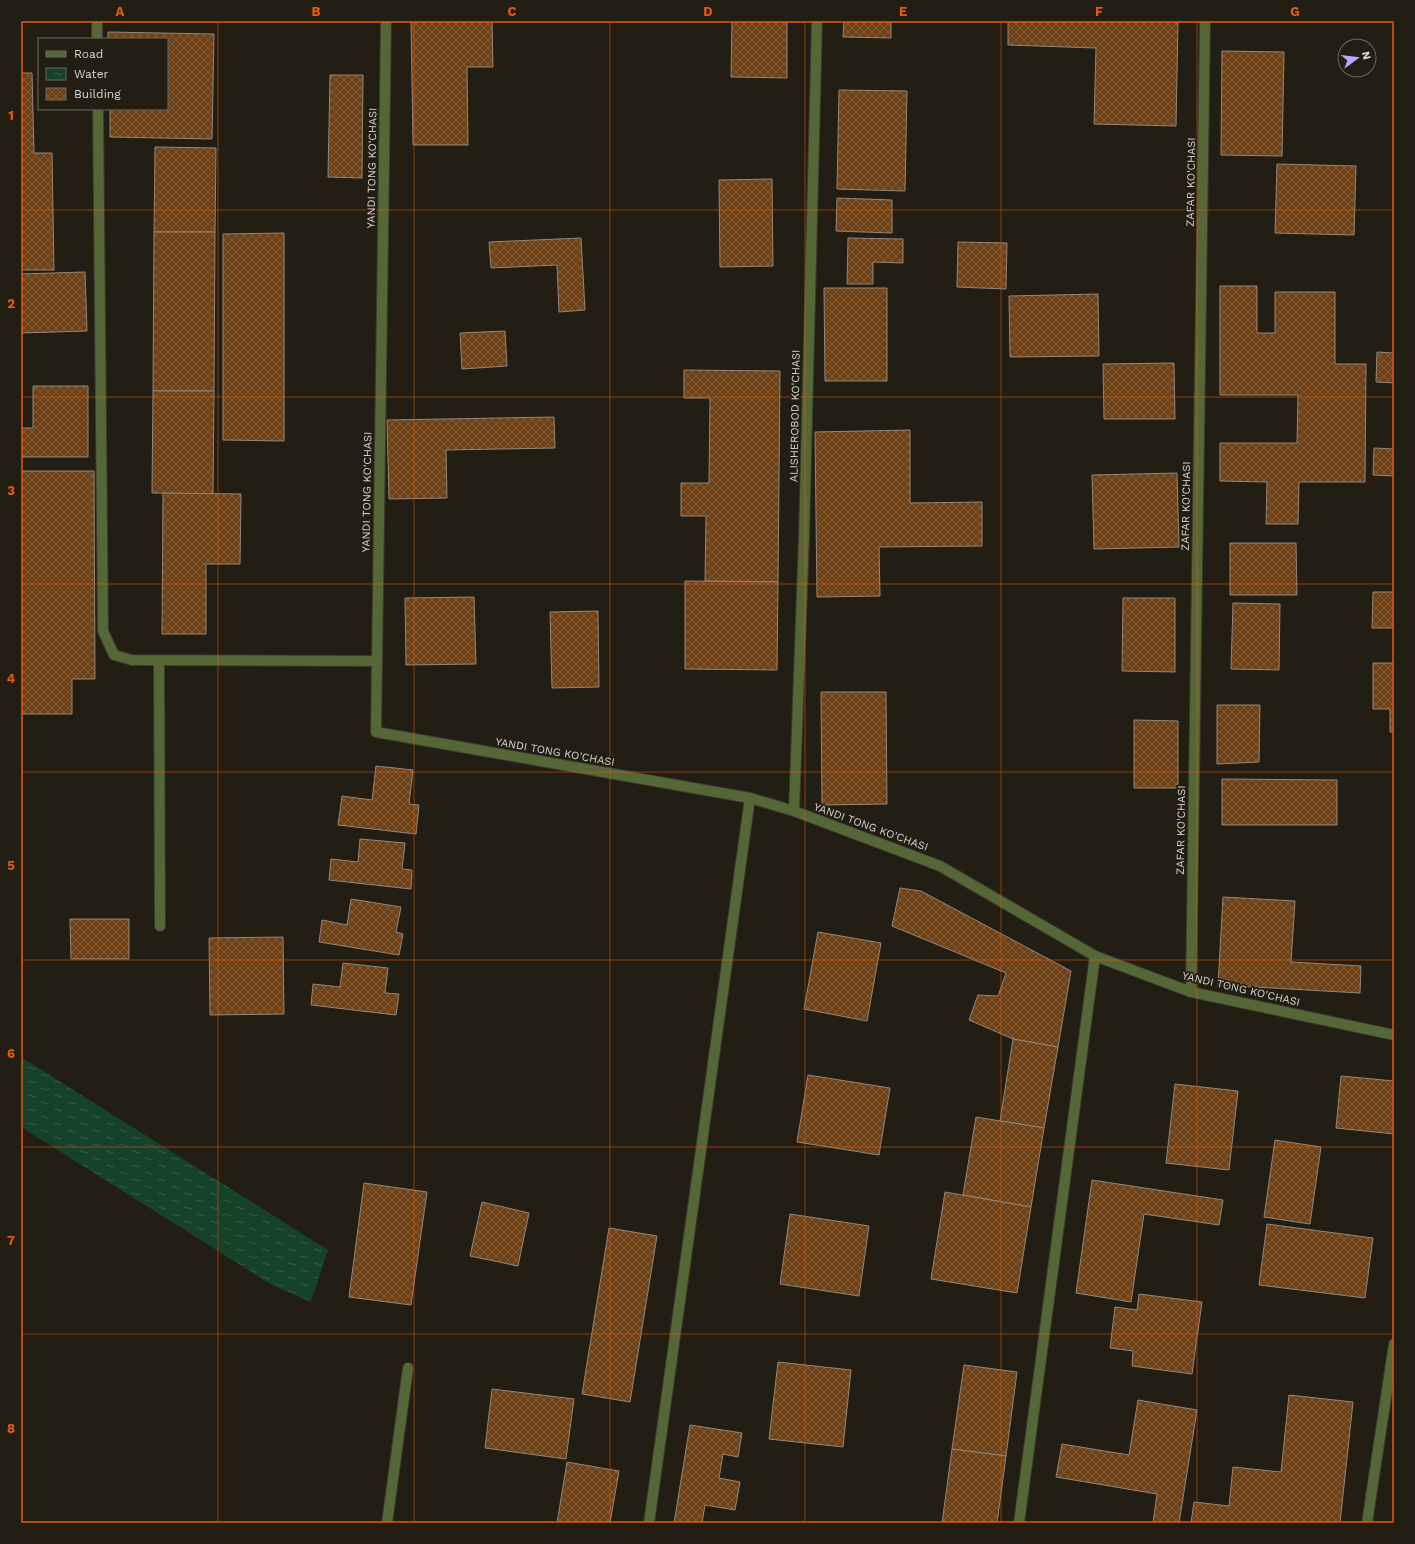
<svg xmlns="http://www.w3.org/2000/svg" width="1415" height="1544" viewBox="0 0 1415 1544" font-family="'Work Sans',sans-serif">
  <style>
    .water { fill: url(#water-ripples) }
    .building { fill: url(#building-cross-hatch); stroke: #93867c }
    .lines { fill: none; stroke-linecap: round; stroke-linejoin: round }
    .minor-casing { stroke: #3b382d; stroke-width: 12 }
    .minor { stroke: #566737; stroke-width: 10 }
    .grid { fill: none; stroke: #e8590c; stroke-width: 1; stroke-opacity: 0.55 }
    .labels { text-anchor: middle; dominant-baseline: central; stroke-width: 3.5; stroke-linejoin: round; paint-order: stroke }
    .street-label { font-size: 11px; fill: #d8d6ce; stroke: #221e13 }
    .neatline { fill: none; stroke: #e8590c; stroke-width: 1.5 }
    .grid-label { font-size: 13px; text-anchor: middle; font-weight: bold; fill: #e8590c }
  </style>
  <defs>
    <pattern id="water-ripples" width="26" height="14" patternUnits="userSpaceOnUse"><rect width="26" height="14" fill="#16412a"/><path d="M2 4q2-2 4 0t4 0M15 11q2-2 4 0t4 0" fill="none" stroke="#375c48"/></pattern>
    <pattern id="building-cross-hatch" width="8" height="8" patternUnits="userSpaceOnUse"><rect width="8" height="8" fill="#6e4117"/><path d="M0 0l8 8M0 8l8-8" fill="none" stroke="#825c38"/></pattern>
  </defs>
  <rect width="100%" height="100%" fill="#221e13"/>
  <!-- water -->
  <path class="water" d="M 21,1057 L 328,1250 L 311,1302 L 272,1285 L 21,1127 Z"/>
  <!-- building -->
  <g class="building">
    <path d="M 411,21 L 492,21 L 493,67 L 467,67 L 468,145 L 413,145 Z"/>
    <path d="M 732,21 L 787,21 L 787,78 L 731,77 Z"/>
    <path d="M 844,21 L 891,21 L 891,38 L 843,37 Z"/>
    <path d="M 1008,21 L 1178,21 L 1176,126 L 1094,124 L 1096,48 L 1008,45 Z"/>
    <path d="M 108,32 L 214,34 L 212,139 L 110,137 L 110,109 L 167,109 L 167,39 L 108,39 Z"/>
    <path d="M 1222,51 L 1284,52 L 1282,156 L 1221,155 Z"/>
    <path d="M 21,73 L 32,73 L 34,153 L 52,153 L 54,270 L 21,270 Z"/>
    <path d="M 330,75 L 363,75 L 362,178 L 328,177 Z"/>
    <path d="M 839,90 L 907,91 L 905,191 L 837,189 Z"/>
    <path d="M 155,147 L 216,148 L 215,232 L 154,232 Z"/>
    <path d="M 1277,164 L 1356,166 L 1354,235 L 1275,233 Z"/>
    <path d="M 772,179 L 773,266 L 720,267 L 719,180 Z"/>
    <path d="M 837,198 L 892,200 L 892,233 L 836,231 Z"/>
    <path d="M 154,232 L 215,232 L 214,391 L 153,391 Z"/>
    <path d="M 284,233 L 284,441 L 223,440 L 223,234 Z"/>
    <path d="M 581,238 L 585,310 L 559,312 L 557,265 L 491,268 L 489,242 Z"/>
    <path d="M 848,238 L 903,239 L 903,263 L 873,262 L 873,284 L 847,284 Z"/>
    <path d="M 958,242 L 1007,243 L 1006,289 L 957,287 Z"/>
    <path d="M 85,272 L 87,331 L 21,333 L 21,274 Z"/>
    <path d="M 1220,286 L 1257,286 L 1257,333 L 1275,333 L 1275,292 L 1335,292 L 1335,364 L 1366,364 L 1365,482 L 1299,482 L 1298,524 L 1266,524 L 1267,482 L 1220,481 L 1220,443 L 1297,443 L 1298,395 L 1220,395 Z"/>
    <path d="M 824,288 L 887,288 L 887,381 L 825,381 Z"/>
    <path d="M 1098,294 L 1099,356 L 1010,357 L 1009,296 Z"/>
    <path d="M 505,331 L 507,366 L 462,369 L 460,333 Z"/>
    <path d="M 1377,352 L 1394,353 L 1394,383 L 1376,382 Z"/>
    <path d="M 1174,363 L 1175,419 L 1104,419 L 1103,364 Z"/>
    <path d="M 684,370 L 780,371 L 778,582 L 705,581 L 706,516 L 681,516 L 681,483 L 709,483 L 710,398 L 684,398 Z"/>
    <path d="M 33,386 L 88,386 L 88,457 L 21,457 L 21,428 L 33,428 Z"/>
    <path d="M 153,391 L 214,391 L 213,494 L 152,493 Z"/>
    <path d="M 554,417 L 555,448 L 446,450 L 447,498 L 389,499 L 387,420 Z"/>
    <path d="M 910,430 L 910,503 L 982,502 L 982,546 L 879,547 L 880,596 L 817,597 L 815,432 Z"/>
    <path d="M 1374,448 L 1394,449 L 1394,476 L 1373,475 Z"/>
    <path d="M 21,471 L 94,471 L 95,679 L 72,679 L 72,714 L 21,714 Z"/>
    <path d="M 1177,473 L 1179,547 L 1094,549 L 1092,475 Z"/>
    <path d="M 163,493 L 241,494 L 240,564 L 206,564 L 206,634 L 162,634 Z"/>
    <path d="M 1230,543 L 1296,543 L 1297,595 L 1230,595 Z"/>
    <path d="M 685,581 L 778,582 L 777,670 L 685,669 Z"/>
    <path d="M 1373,592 L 1394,592 L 1394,628 L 1372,628 Z"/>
    <path d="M 474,597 L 476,664 L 406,665 L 405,598 Z"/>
    <path d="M 1123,598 L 1175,598 L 1175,672 L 1122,671 Z"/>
    <path d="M 1233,603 L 1280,604 L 1279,670 L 1231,669 Z"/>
    <path d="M 598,611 L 599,687 L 552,688 L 550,612 Z"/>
    <path d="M 1373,663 L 1394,663 L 1394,732 L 1390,732 L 1390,709 L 1373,709 Z"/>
    <path d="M 821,692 L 886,692 L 887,804 L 822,805 Z"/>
    <path d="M 1217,705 L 1260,705 L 1259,762 L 1217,764 Z"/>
    <path d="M 1134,720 L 1178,721 L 1178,788 L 1134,788 Z"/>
    <path d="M 376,766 L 413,770 L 409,804 L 419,805 L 416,834 L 338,825 L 342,796 L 372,800 Z"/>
    <path d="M 1222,779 L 1337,780 L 1337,825 L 1222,825 Z"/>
    <path d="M 360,839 L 405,843 L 402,869 L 412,870 L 411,889 L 329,880 L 331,859 L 358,862 Z"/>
    <path d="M 900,888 L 921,891 L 1071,971 L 1058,1047 L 1013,1039 L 969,1020 L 978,995 L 998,996 L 1006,973 L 892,926 Z"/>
    <path d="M 1223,897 L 1295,901 L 1291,962 L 1361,966 L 1360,993 L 1218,985 Z"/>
    <path d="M 351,899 L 401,907 L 396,932 L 403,934 L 399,955 L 319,942 L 322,920 L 347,925 Z"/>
    <path d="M 70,919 L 129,919 L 129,959 L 71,959 Z"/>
    <path d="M 818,932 L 881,943 L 867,1021 L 804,1009 Z"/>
    <path d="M 283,937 L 284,1014 L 210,1015 L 209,938 Z"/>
    <path d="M 343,963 L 388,968 L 385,993 L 399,994 L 396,1015 L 311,1005 L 313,984 L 340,987 Z"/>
    <path d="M 1013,1039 L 1058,1047 L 1044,1128 L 1000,1121 Z"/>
    <path d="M 808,1075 L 890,1088 L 879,1155 L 797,1142 Z"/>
    <path d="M 1341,1076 L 1394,1081 L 1394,1134 L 1336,1128 Z"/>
    <path d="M 1175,1084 L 1238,1091 L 1229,1170 L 1166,1163 Z"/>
    <path d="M 976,1117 L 1044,1128 L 1031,1207 L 963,1195 Z"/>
    <path d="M 1275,1140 L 1321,1147 L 1310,1224 L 1264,1217 Z"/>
    <path d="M 1092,1180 L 1223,1200 L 1219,1225 L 1144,1214 L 1131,1302 L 1076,1293 Z"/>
    <path d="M 364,1183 L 427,1192 L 411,1305 L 349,1297 Z"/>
    <path d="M 945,1192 L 1031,1207 L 1017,1293 L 931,1279 Z"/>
    <path d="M 482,1202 L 529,1213 L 518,1266 L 470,1256 Z"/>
    <path d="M 790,1214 L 869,1226 L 859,1296 L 780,1284 Z"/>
    <path d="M 1267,1224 L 1373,1238 L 1365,1298 L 1259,1285 Z"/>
    <path d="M 609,1228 L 657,1236 L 630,1402 L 582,1394 Z"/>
    <path d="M 1139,1294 L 1202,1302 L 1192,1374 L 1132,1366 L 1133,1351 L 1110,1348 L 1115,1307 L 1137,1310 Z"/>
    <path d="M 778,1362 L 851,1370 L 843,1447 L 769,1439 Z"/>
    <path d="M 964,1365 L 1017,1372 L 1006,1456 L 952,1449 Z"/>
    <path d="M 492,1389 L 574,1399 L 566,1459 L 485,1448 Z"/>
    <path d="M 1289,1395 L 1353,1402 L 1340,1523 L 1191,1523 L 1194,1502 L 1229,1506 L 1233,1467 L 1281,1472 Z"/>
    <path d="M 1138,1400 L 1197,1410 L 1179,1523 L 1153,1523 L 1157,1494 L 1056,1477 L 1062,1444 L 1129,1455 Z"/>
    <path d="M 690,1425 L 742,1433 L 738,1457 L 723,1454 L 719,1478 L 740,1482 L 735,1510 L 705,1505 L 702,1523 L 674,1523 Z"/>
    <path d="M 952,1449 L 1006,1456 L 997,1523 L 942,1523 Z"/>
    <path d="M 567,1462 L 619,1471 L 610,1523 L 557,1523 Z"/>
  </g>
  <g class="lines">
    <defs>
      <g id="minor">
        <path d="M 97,21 L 97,39"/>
        <path d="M 386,21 L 376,732 L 750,798 L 794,811 L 940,866 L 1095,956 L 1191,992 L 1394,1035"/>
        <path d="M 98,109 L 103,631 L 114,655 L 132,660 L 377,661"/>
        <path d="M 159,661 L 160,926"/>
        <path d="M 794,811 L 804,537 L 817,21"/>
        <path d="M 1191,992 L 1205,21"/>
        <path d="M 387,1523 L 408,1368"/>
        <path d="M 649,1523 L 750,798"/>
        <path d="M 1019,1523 L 1095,956"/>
        <path d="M 1367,1523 L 1394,1344"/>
      </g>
    </defs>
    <!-- minor casing -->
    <use href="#minor" class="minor-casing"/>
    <!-- minor -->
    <use href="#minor" class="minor"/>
  </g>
  <!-- grid -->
  <path class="grid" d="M 218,21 L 218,1523M 414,21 L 414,1523M 610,21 L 610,1523M 805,21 L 805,1523M 1001,21 L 1001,1523M 1197,21 L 1197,1523M 21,210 L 1394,210M 21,397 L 1394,397M 21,584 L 1394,584M 21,772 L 1394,772M 21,960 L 1394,960M 21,1147 L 1394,1147M 21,1334 L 1394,1334"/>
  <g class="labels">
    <!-- street labels -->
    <g class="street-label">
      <text transform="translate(372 168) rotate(-89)">YANDI TONG KO'CHASI</text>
      <text transform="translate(1191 182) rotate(-89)">ZAFAR KO'CHASI</text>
      <text transform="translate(795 416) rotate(-89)">ALISHEROBOD KO'CHASI</text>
      <text transform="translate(367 492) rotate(-89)">YANDI TONG KO'CHASI</text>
      <text transform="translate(1186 506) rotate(-89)">ZAFAR KO'CHASI</text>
      <text transform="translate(555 752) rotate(10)">YANDI TONG KO'CHASI</text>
      <text transform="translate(871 827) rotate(20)">YANDI TONG KO'CHASI</text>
      <text transform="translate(1181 830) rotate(-89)">ZAFAR KO'CHASI</text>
      <text transform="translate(1241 989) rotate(13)">YANDI TONG KO'CHASI</text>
    </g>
  </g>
  <!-- border -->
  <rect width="1415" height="1544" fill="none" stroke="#221e13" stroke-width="44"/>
  <!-- legend -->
  <rect x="38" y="38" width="130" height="72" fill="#221e13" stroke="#6b685e"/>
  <rect x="46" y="51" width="20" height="6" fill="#566737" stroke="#6b685e"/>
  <text x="74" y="58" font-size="12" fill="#d8d6ce">Road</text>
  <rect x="46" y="68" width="20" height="12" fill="url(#water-ripples)" stroke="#6b685e"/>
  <text x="74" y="78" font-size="12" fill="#d8d6ce">Water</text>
  <rect x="46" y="88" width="20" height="12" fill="url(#building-cross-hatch)" stroke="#6b685e"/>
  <text x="74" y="98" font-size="12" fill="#d8d6ce">Building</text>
  <!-- north arrow -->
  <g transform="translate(1357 58) rotate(75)"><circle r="19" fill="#221e13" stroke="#6b685e"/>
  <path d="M0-3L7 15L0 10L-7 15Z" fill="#b4acf9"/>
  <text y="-6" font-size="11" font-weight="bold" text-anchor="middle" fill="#d8d6ce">N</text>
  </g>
  <rect x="22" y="22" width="1371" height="1500" class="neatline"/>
  <g class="grid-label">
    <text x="120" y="16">A</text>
    <text x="316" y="16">B</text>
    <text x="512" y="16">C</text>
    <text x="708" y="16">D</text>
    <text x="903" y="16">E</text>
    <text x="1099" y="16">F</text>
    <text x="1295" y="16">G</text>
    <text x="11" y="120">1</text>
    <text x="11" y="308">2</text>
    <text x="11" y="495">3</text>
    <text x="11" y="683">4</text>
    <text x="11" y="870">5</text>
    <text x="11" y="1058">6</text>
    <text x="11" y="1245">7</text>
    <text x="11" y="1433">8</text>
  </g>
</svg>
